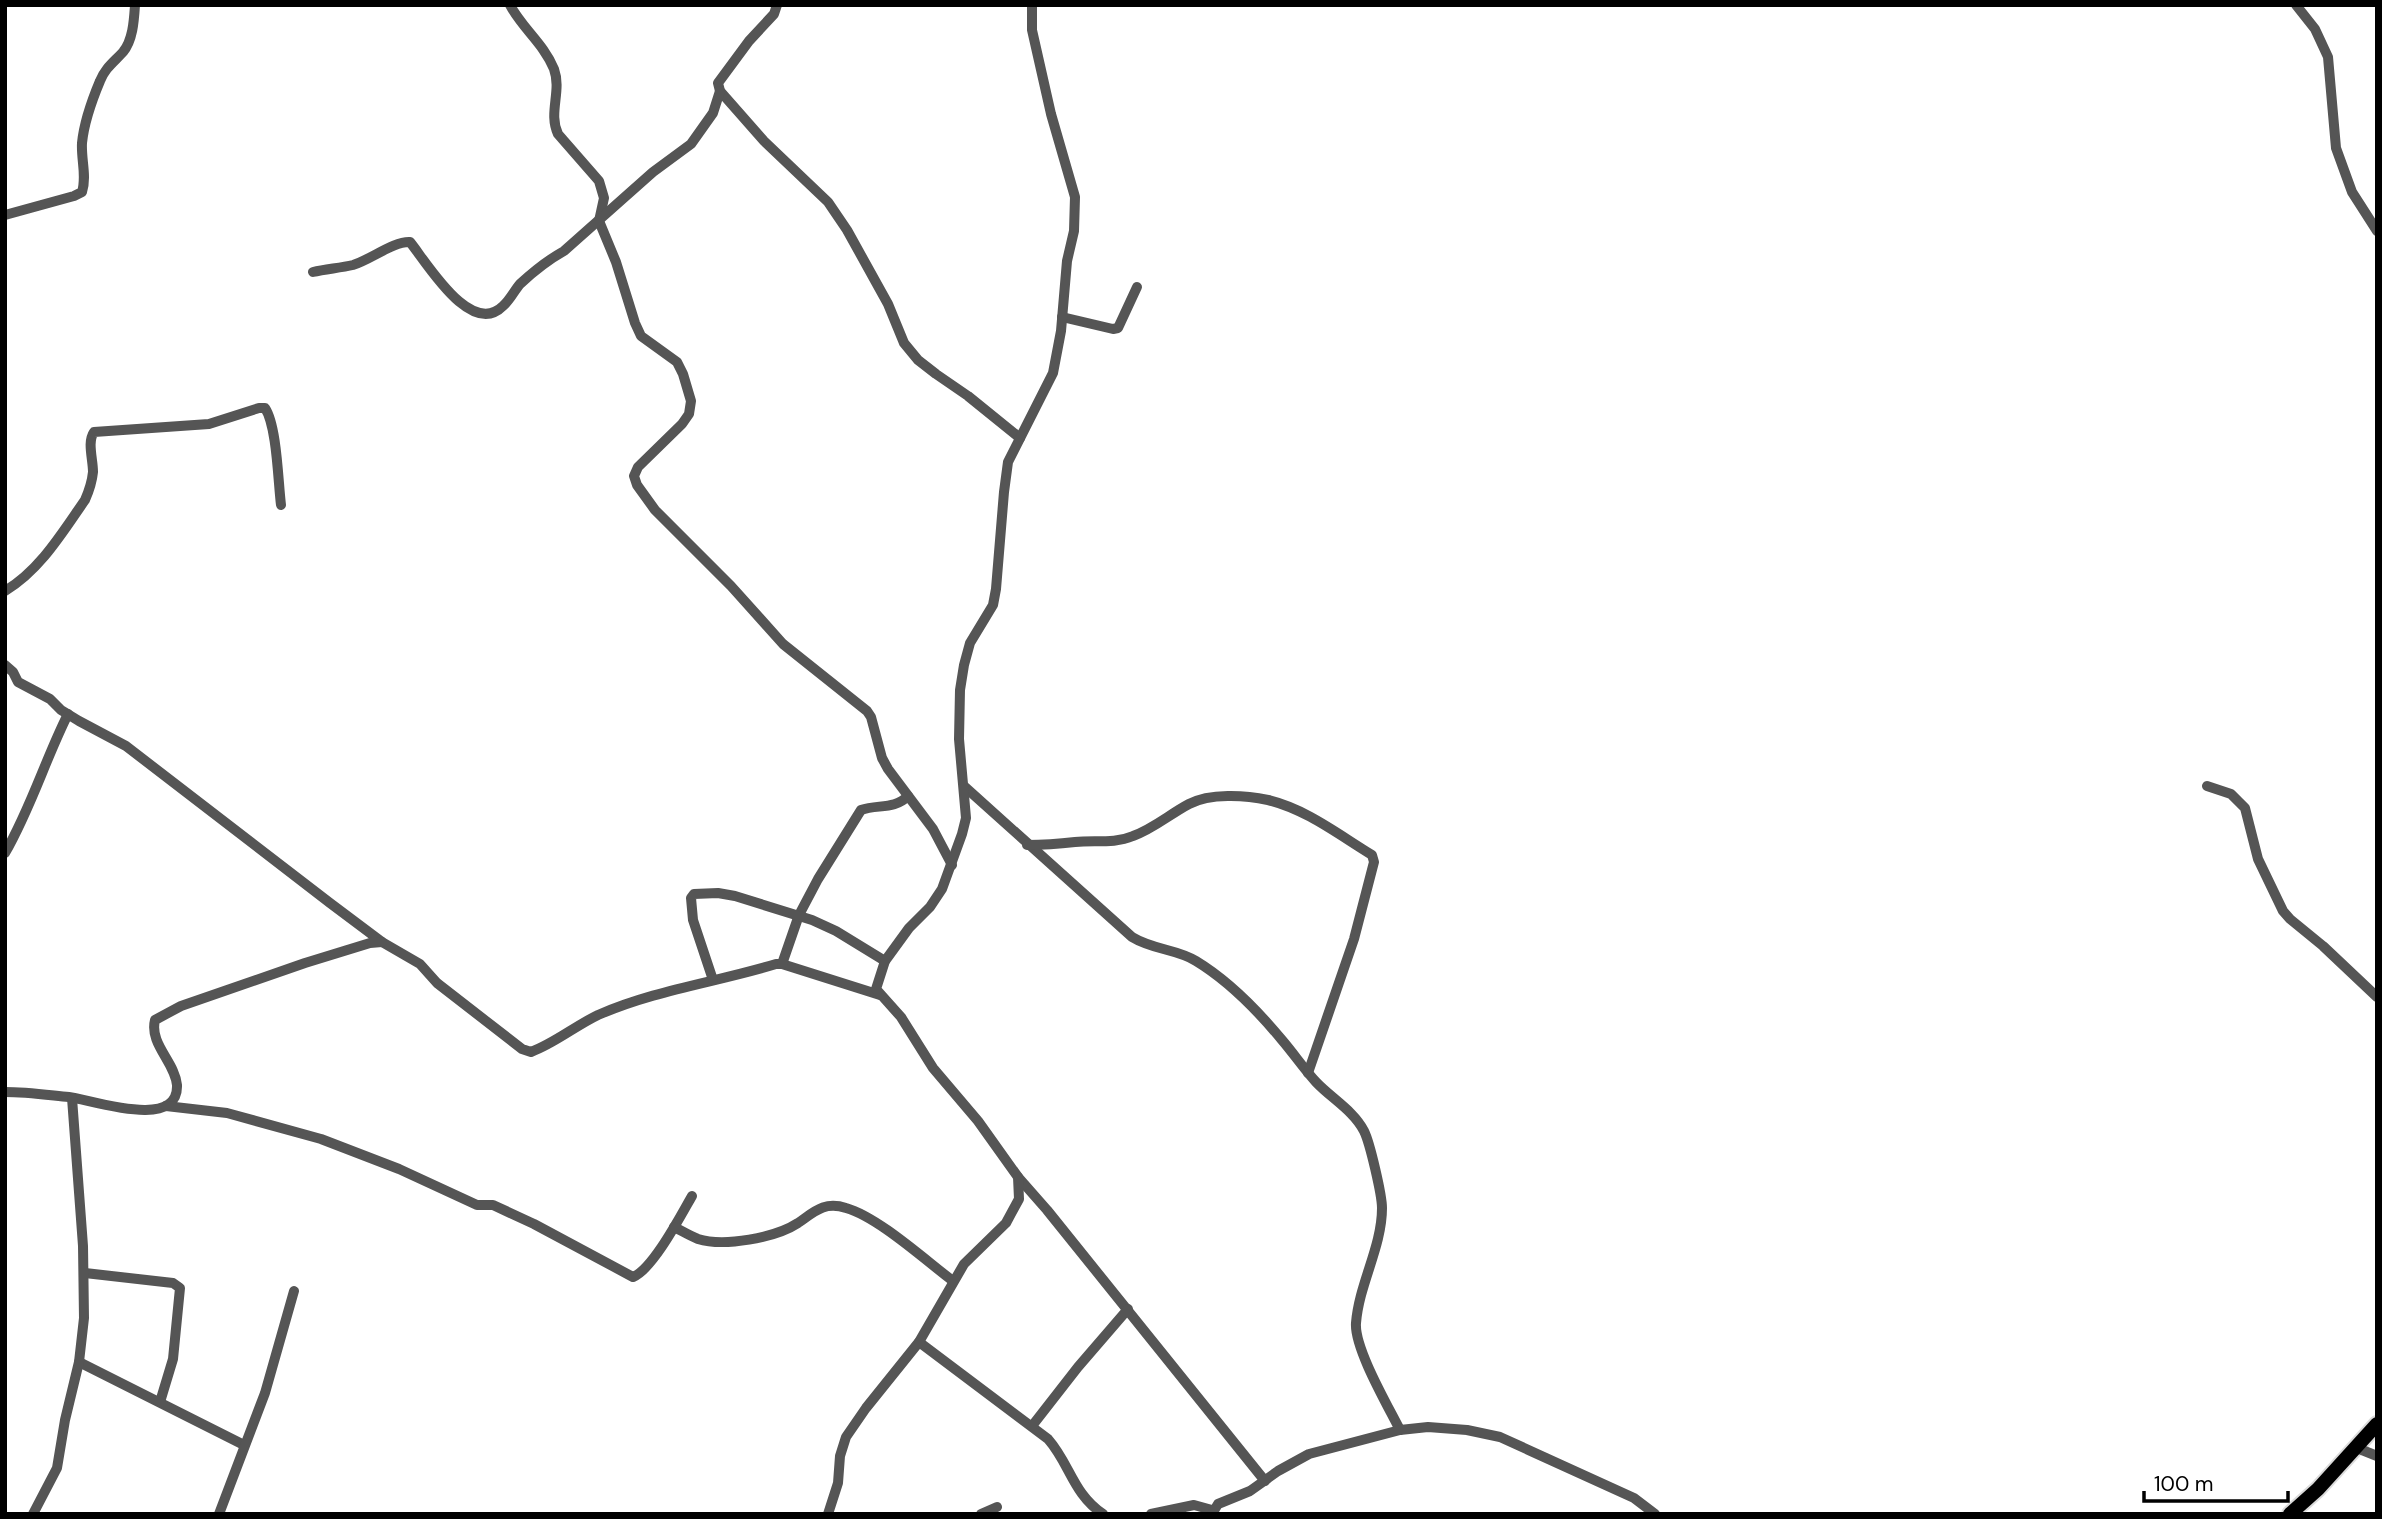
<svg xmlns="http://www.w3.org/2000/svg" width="2382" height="1519" viewBox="0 0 2382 1519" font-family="'DM Sans',sans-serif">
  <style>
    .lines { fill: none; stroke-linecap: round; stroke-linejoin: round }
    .major-casing { stroke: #dbdbdb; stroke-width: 18 }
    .minor { stroke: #555; stroke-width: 10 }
    .major { stroke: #000; stroke-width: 14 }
  </style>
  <rect width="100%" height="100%" fill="#fff"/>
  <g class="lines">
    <defs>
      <path id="major" d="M 2290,1514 L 2318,1489 L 2377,1424"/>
    </defs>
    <!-- major casing -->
    <use href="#major" class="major-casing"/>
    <!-- minor -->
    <g class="minor">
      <path d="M 510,5 C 522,28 544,44 554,69 C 562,91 548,113 558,134 L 599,181 L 604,198 L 599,221 L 616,262 L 635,323 L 641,336 L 677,362 L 683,374 L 691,401 L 689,414 L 682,424 L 638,467 L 634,476 L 637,485 L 655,510 L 731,586 L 783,644 L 867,711 L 871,717 L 882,758 L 888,769 L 933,829 L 952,865"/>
      <path d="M 777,5 L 774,14 L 749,41 L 718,83 L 720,91 L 764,141 L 828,202 L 847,230 L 888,304 L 904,343 L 918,360 L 936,374 L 968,396 L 1020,438"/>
      <path d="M 2296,5 L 2315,29 L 2328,57 L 2336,148 L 2352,192 L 2377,231"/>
      <path d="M 5,215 L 74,196 L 82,192 C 87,176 81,160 82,143 C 84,123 92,100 100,81 C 105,68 114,62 123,52 C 133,40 134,20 135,5"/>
      <path d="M 313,272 C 326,269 340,268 353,265 C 370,260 394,241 410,242 C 427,263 471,338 503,306 C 510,300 514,291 520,284 C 533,272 548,260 564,251 L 653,172 L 691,144 L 713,113 L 720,91"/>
      <path d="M 1062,317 L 1113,329 L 1118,328 L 1137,287"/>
      <path d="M 5,591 C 40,570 62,533 85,500 C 89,491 92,482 93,472 C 93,459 87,442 94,432 L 209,424 L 259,408 L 265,408 C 277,426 278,481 281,505"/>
      <path d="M 5,665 L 13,672 L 18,682 L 50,699 L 61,710 L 79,721 L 126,746 L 330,903 L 382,942 L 420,964 L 437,983 L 522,1049 L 531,1052 C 555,1043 575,1026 598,1015 C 655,990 717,982 776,964 L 782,964 L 880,995"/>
      <path d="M 2207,786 L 2231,794 L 2245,808 L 2258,859 L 2283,911 L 2290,919 L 2323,946 L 2377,997"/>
      <path d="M 965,787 L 1132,937 C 1153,950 1177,949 1196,961 C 1229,981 1258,1011 1282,1040 C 1294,1054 1304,1069 1316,1082 C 1331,1098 1354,1111 1364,1131 C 1370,1143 1382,1195 1382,1208 C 1382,1247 1359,1284 1356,1323 C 1354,1348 1388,1406 1400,1430"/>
      <path d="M 1027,845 C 1044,845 1058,844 1075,842 C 1095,840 1114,844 1133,836 C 1153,829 1170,814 1189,804 C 1210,793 1245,795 1268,800 C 1306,809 1339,835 1372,855 L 1374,862 L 1354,939 L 1308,1073"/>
      <path d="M 5,853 C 31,808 45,760 68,714"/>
      <path d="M 782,964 L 799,915 L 818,879 L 861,810 C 878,804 894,810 908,796"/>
      <path d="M 713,980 L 693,920 L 691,898 L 694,894 L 718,893 L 735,896 L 812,920 L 836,931 L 885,961"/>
      <path d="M 5,1092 C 26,1092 48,1095 69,1097 C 92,1100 179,1131 177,1085 C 175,1062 149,1044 155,1020 L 181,1006 L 305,963 L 370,943 L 382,942"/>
      <path d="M 166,1106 L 227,1113 L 321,1139 L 399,1169 L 477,1205 L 493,1205 L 534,1224 L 633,1277 C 653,1269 681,1215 692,1196"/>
      <path d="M 1018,1177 L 1047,1210 L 1265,1481"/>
      <path d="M 674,1227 C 682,1231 690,1236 698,1239 C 724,1247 775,1238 798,1223 C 814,1212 824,1201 846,1208 C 878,1217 925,1260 953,1281"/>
      <path d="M 85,1273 L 173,1283 L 180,1288 L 173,1359 L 160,1402"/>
      <path d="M 919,1342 L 1048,1439 C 1070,1464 1073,1494 1103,1514"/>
      <path d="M 79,1362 L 244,1445"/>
      <path d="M 1032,1426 L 1078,1367 L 1128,1309"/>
      <path d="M 2357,1448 L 2377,1456"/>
      <path d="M 33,1514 L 57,1468 L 65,1420 L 79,1362 L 84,1318 L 83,1246 L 72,1098"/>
      <path d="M 219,1514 L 265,1393 L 294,1291"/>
      <path d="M 828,1514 L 838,1483 L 840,1456 L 846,1437 L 866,1408 L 919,1342 L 964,1264 L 1006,1223 L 1019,1199 L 1018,1177 L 978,1121 L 933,1068 L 901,1017 L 876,989 L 885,961 L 909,928 L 930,907 L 942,889 L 962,834 L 966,818 L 959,739 L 960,690 L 964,665 L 970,643 L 993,605 L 996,589 L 1004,492 L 1008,462 L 1053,373 L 1061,331 L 1067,261 L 1074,231 L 1075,197 L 1051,114 L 1032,30 L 1032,5"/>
      <path d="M 981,1514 L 997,1507"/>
      <path d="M 1151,1514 L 1194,1505 L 1212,1510"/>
      <path d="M 1212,1514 L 1218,1504 L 1250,1491 L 1278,1471 L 1309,1454 L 1400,1430 L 1428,1427 L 1467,1430 L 1500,1437 L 1634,1498 L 1655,1514"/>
    </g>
    <!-- major -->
    <use href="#major" class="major"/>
  </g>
  <!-- border -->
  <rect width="2382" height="1519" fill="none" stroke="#000000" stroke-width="14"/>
  <!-- scale -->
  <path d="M2144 1491v10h144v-10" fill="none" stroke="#000000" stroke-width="3.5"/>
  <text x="2154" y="1491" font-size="21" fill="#000000" stroke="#ffffff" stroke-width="5" paint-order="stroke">100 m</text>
</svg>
